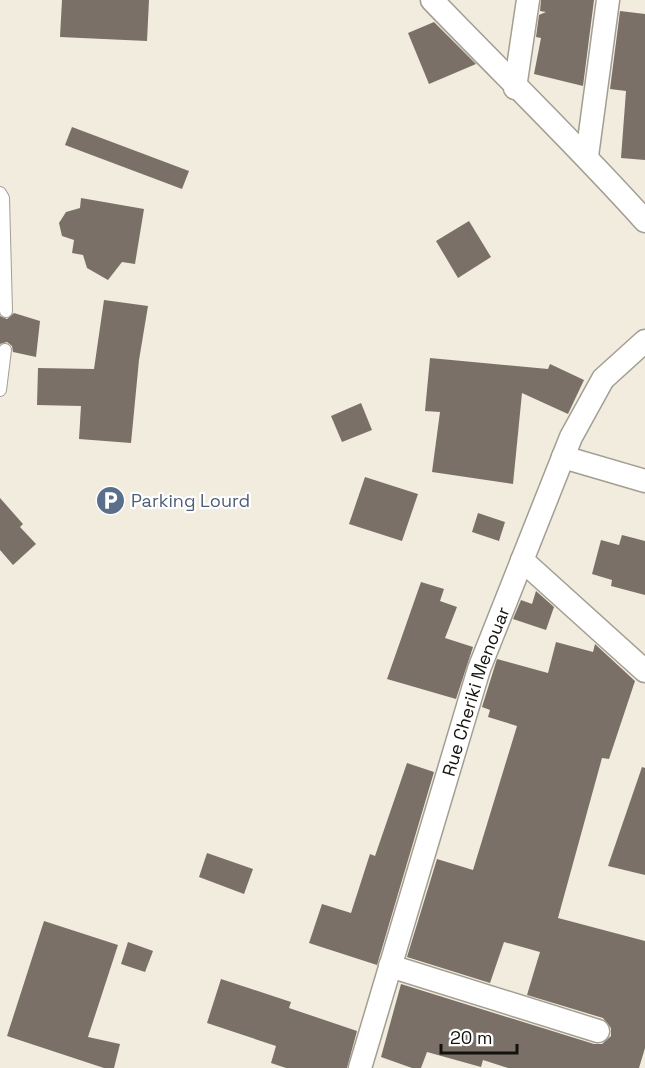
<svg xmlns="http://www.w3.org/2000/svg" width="645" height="1068" viewBox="0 0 645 1068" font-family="'Space Grotesk',sans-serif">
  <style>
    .building { fill: #7b7067 }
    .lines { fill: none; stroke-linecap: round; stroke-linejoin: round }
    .lane-casing { stroke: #a29e91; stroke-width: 14 }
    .street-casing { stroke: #a29e91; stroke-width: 25 }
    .lane { stroke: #fff; stroke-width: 12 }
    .street { stroke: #fff; stroke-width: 22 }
    .labels { text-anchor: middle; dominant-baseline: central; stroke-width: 4.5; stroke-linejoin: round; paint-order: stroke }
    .service-label { font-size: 18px; fill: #4e5e75; stroke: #fff; text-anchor: start }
    .street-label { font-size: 18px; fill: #13120d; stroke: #fff }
  </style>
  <rect width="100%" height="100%" fill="#f1ecde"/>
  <!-- building -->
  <g class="building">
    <path d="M 62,0 L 149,0 L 147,41 L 60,37 Z"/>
    <path d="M 541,0 L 594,0 L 583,86 L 534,74 L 541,38 L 536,37 L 539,15 L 546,12 L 540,11 Z"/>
    <path d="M 620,11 L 645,14 L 645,160 L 621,158 L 626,91 L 610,89 Z"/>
    <path d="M 434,22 L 476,64 L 429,84 L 408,33 Z"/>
    <path d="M 72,127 L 189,171 L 182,189 L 65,145 Z"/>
    <path d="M 81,198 L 144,209 L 135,264 L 122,262 L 108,280 L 87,268 L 83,255 L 72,253 L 74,240 L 62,236 L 59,223 L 66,212 L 80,208 Z"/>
    <path d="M 469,221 L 491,257 L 458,278 L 436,241 Z"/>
    <path d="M 104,300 L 148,306 L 139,360 L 131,443 L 79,439 L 81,406 L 37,405 L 38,368 L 94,369 Z"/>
    <path d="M 14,313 L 40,321 L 36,357 L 13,352 L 12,346 L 7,342 L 0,344 L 0,316 L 7,319 Z"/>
    <path d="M 430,358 L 548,369 L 550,364 L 584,380 L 568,414 L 522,393 L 513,484 L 432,472 L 440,412 L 425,411 Z"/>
    <path d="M 361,403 L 372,430 L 342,442 L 331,416 Z"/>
    <path d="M 365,477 L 418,494 L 402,541 L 349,524 Z"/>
    <path d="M 0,498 L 23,524 L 20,527 L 36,544 L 13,565 L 0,550 Z"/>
    <path d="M 478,513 L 505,522 L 499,541 L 472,532 Z"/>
    <path d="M 622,535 L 645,541 L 645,595 L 611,586 L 612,580 L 592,574 L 601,540 L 619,545 Z"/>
    <path d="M 421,582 L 444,589 L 440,601 L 457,607 L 445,638 L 473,647 L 456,699 L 387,679 Z"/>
    <path d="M 536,591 L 554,607 L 546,630 L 513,619 L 521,600 L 532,604 Z"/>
    <path d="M 556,642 L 593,652 L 595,644 L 635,681 L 609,759 L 602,758 L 558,918 L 645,941 L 645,1048 L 639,1068 L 508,1068 L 483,1060 L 481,1067 L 427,1052 L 421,1068 L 412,1068 L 381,1057 L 401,984 L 594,1044 L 602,1044 L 611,1036 L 611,1028 L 603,1018 L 527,995 L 540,952 L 504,942 L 490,983 L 407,957 L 437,859 L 473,870 L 517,726 L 488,717 L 490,710 L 482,707 L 497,659 L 548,673 Z"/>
    <path d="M 407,763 L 434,772 L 377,965 L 309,943 L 322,904 L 351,913 L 370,854 L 375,856 Z"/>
    <path d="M 642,767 L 645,768 L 645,875 L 608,866 Z"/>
    <path d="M 207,853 L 253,869 L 244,894 L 199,877 Z"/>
    <path d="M 44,921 L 118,945 L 88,1037 L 120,1044 L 114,1068 L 104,1068 L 7,1036 Z"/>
    <path d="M 128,942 L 153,951 L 145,972 L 121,964 Z"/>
    <path d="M 221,979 L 291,1002 L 289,1008 L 357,1031 L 347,1068 L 286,1068 L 271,1063 L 276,1046 L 207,1023 Z"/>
  </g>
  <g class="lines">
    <defs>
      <g id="lane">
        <path d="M 0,193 L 3,198 L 6,311"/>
        <path d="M 0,390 L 5,350"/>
      </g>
      <g id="street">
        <path d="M 432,0 C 503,74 577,145 645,221"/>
        <path d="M 515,88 L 528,0"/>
        <path d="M 587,156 L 608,0"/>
        <path d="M 563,457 L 645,481"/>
        <path d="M 522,560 L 645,671"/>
        <path d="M 390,966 L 598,1031"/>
        <path id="s1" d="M 360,1068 L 479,669 L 571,437 L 603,379 L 645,341"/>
      </g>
    </defs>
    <!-- lane casing -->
    <use href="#lane" class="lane-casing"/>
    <!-- street casing -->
    <use href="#street" class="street-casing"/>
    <!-- lane -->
    <use href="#lane" class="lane"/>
    <!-- street -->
    <use href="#street" class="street"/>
  </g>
  <!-- icons -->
  <defs>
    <symbol id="parking-disc" viewBox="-11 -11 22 22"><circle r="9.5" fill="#5c6f8a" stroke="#fff"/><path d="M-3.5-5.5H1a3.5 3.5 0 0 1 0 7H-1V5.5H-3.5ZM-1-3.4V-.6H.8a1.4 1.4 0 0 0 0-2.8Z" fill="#fff"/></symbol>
  </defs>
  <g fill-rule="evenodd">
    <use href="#parking-disc" x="94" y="484" width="33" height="33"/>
  </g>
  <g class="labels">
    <!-- service labels -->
    <g class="service-label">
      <text x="131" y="500">Parking Lourd</text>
    </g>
    <!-- street labels -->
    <g class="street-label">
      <text stroke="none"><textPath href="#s1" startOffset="394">Rue Cheriki Menouar</textPath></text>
    </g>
  </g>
  <!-- scale -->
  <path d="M441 1044v9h76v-9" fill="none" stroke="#13120d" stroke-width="3"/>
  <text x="450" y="1044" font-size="18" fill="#13120d" stroke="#ffffff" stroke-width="4.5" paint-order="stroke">20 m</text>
</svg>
